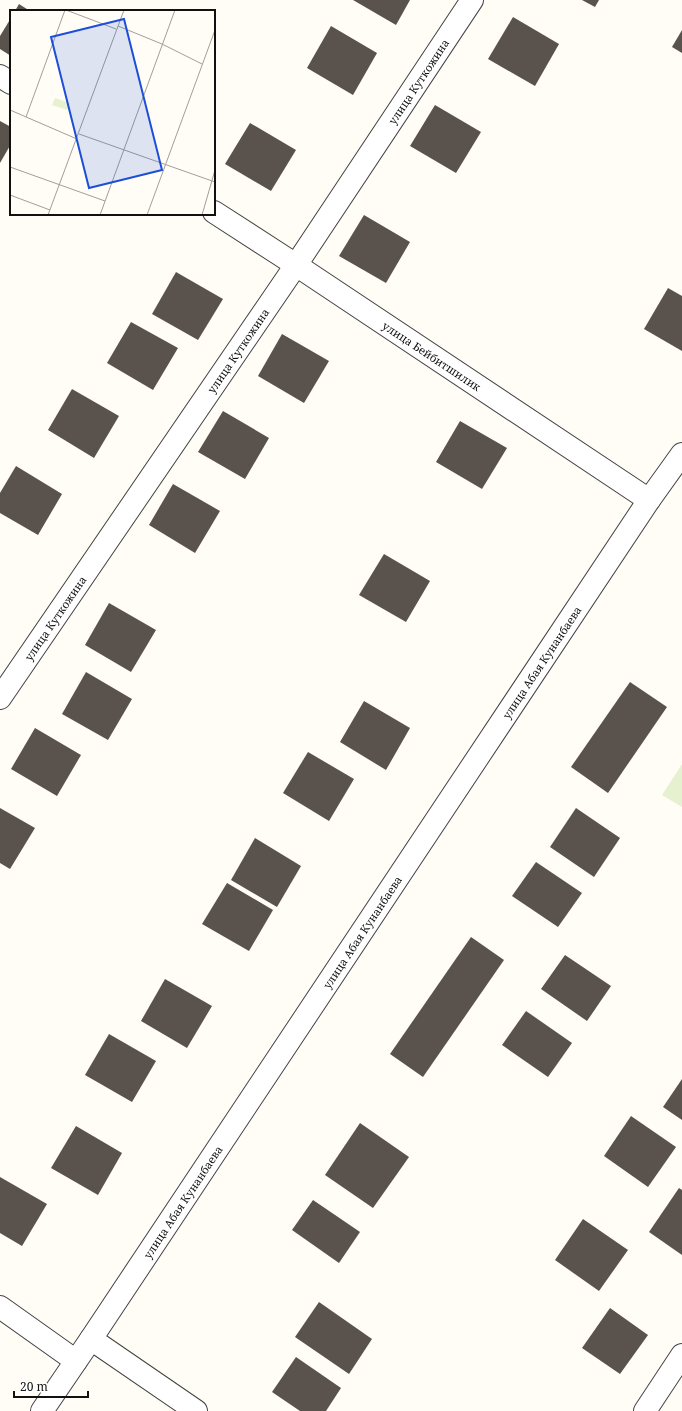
<svg xmlns="http://www.w3.org/2000/svg" width="682" height="1411" viewBox="0 0 682 1411" font-family="'Noto Serif',serif">
  <style>
    .pitch { fill: #e6f2cf }
    .building { fill: #5a524d }
    .lines { fill: none; stroke-linecap: round; stroke-linejoin: round }
    .minor-casing { stroke: #444; stroke-width: 24 }
    .minor { stroke: #fff; stroke-width: 22 }
    .labels { text-anchor: middle; dominant-baseline: central; stroke-width: 4; stroke-linejoin: round; paint-order: stroke }
    .street-label { font-size: 11px; fill: #111; stroke: #fff }
    .inset-road { fill: none; stroke: #a09f9a; stroke-width: 1 }
    .view { fill: #1d4ed8; fill-opacity: 0.15; stroke: #1d4ed8; stroke-width: 2 }
    .inset-edge { fill: none; stroke: #111; stroke-width: 2 }
  </style>
  <rect width="100%" height="100%" fill="#fffdf5"/>
  <!-- pitch -->
  <path class="pitch" d="M 682,764 L 682,807 L 662,795 Z"/>
  <!-- building -->
  <g class="building">
    <path d="M 353,0 L 410,0 L 396,25 Z"/>
    <path d="M 582,0 L 599,0 L 595,7 Z"/>
    <path d="M 19,4 L 30,11 L 15,11 Z"/>
    <path d="M 513,17 L 559,44 L 535,86 L 488,59 Z"/>
    <path d="M 11,18 L 11,56 L 0,49 L 0,36 Z"/>
    <path d="M 331,26 L 377,53 L 353,95 L 307,68 Z"/>
    <path d="M 682,30 L 682,53 L 672,47 Z"/>
    <path d="M 435,105 L 481,132 L 456,173 L 410,146 Z"/>
    <path d="M 0,121 L 11,127 L 11,144 L 0,163 Z"/>
    <path d="M 250,123 L 296,150 L 271,191 L 225,164 Z"/>
    <path d="M 364,215 L 410,242 L 386,283 L 339,256 Z"/>
    <path d="M 176,272 L 223,299 L 198,340 L 152,314 Z"/>
    <path d="M 668,288 L 682,296 L 682,351 L 644,329 Z"/>
    <path d="M 131,322 L 178,348 L 153,390 L 107,363 Z"/>
    <path d="M 282,334 L 329,361 L 304,403 L 258,376 Z"/>
    <path d="M 72,389 L 119,416 L 94,458 L 48,430 Z"/>
    <path d="M 223,411 L 269,438 L 245,479 L 198,452 Z"/>
    <path d="M 460,421 L 507,448 L 482,489 L 436,462 Z"/>
    <path d="M 16,466 L 62,494 L 38,535 L 0,513 L 0,493 Z"/>
    <path d="M 173,484 L 220,511 L 195,553 L 149,525 Z"/>
    <path d="M 384,554 L 430,581 L 406,622 L 359,595 Z"/>
    <path d="M 109,603 L 156,630 L 131,672 L 85,645 Z"/>
    <path d="M 86,672 L 132,699 L 108,740 L 62,714 Z"/>
    <path d="M 630,682 L 667,707 L 608,793 L 571,767 Z"/>
    <path d="M 364,701 L 410,728 L 386,770 L 340,742 Z"/>
    <path d="M 35,728 L 81,755 L 57,796 L 11,769 Z"/>
    <path d="M 308,752 L 354,779 L 329,821 L 283,793 Z"/>
    <path d="M 0,808 L 35,828 L 10,869 L 0,863 Z"/>
    <path d="M 576,808 L 620,838 L 594,877 L 550,847 Z"/>
    <path d="M 255,838 L 301,866 L 277,907 L 231,880 Z"/>
    <path d="M 536,862 L 582,893 L 558,927 L 512,896 Z"/>
    <path d="M 227,883 L 273,910 L 249,951 L 202,924 Z"/>
    <path d="M 471,937 L 504,960 L 423,1077 L 390,1054 Z"/>
    <path d="M 565,955 L 611,986 L 587,1021 L 541,989 Z"/>
    <path d="M 165,979 L 212,1006 L 187,1048 L 141,1021 Z"/>
    <path d="M 526,1011 L 572,1043 L 548,1077 L 502,1045 Z"/>
    <path d="M 109,1034 L 156,1061 L 132,1102 L 85,1075 Z"/>
    <path d="M 682,1079 L 682,1120 L 663,1107 Z"/>
    <path d="M 631,1116 L 676,1147 L 648,1187 L 604,1156 Z"/>
    <path d="M 360,1123 L 409,1157 L 373,1208 L 325,1175 Z"/>
    <path d="M 76,1126 L 122,1153 L 98,1195 L 51,1168 Z"/>
    <path d="M 0,1177 L 47,1204 L 22,1246 L 0,1233 Z"/>
    <path d="M 679,1188 L 682,1190 L 682,1255 L 649,1232 Z"/>
    <path d="M 313,1200 L 360,1232 L 339,1263 L 292,1230 Z"/>
    <path d="M 583,1219 L 628,1250 L 599,1291 L 555,1260 Z"/>
    <path d="M 319,1302 L 372,1339 L 349,1374 L 295,1337 Z"/>
    <path d="M 610,1308 L 648,1335 L 620,1374 L 582,1348 Z"/>
    <path d="M 296,1357 L 341,1388 L 326,1411 L 300,1411 L 272,1392 Z"/>
  </g>
  <g class="lines">
    <defs>
      <g id="minor">
        <path d="M 0,76 L 11,83"/>
        <path id="s1" d="M 214,212 L 296,265 L 649,500"/>
        <path id="s2" d="M 0,698 L 296,265 L 472,0"/>
        <path d="M 0,1307 L 76,1361"/>
        <path d="M 91,1339 L 196,1411"/>
        <path id="s3" d="M 42,1411 L 91,1339 L 649,500 L 682,454"/>
        <path d="M 645,1411 L 682,1355"/>
      </g>
    </defs>
    <!-- minor casing -->
    <use href="#minor" class="minor-casing"/>
    <!-- minor -->
    <use href="#minor" class="minor"/>
  </g>
  <g class="labels">
    <!-- street labels -->
    <g class="street-label">
      <text stroke="none"><textPath href="#s2" startOffset="745">улица Куткожина</textPath></text>
      <text stroke="none"><textPath href="#s2" startOffset="421">улица Куткожина</textPath></text>
      <text stroke="none"><textPath href="#s1" startOffset="261">улица Бейбитшилик</textPath></text>
      <text stroke="none"><textPath href="#s2" startOffset="97">улица Куткожина</textPath></text>
      <text stroke="none"><textPath href="#s3" startOffset="900">улица Абая Кунанбаева</textPath></text>
      <text stroke="none"><textPath href="#s3" startOffset="576">улица Абая Кунанбаева</textPath></text>
      <text stroke="none"><textPath href="#s3" startOffset="252">улица Абая Кунанбаева</textPath></text>
    </g>
  </g>
  <!-- overview -->
  <g transform="translate(10 10)">
    <rect width="205" height="205" fill="#fffdf5"/>
    <path d="M 45,88 L 60,93 L 57,100 L 42,95 Z" fill="#e6f2cf"/>
    <path class="inset-road" d="M 56,0 L 106,19M 108,16 L 152,34 L 192,54M 0,100 L 67,129M 16,107 L 55,0M 69,124 L 205,172M 0,157 L 95,191M 0,185 L 40,200M 38,205 L 114,0M 90,205 L 165,0M 137,205 L 205,20M 192,205 L 205,160"/>
    <path class="view" d="M 114,9 L 152,160 L 79,178 L 41,27 Z"/>
    <rect width="205" height="205" class="inset-edge"/>
  </g>
  <!-- scale -->
  <path d="M14 1391v6h74v-6" fill="none" stroke="#111111" stroke-width="2"/>
  <text x="20" y="1391" font-size="12" fill="#111111" stroke="#ffffff" stroke-width="3" paint-order="stroke">20 m</text>
</svg>
